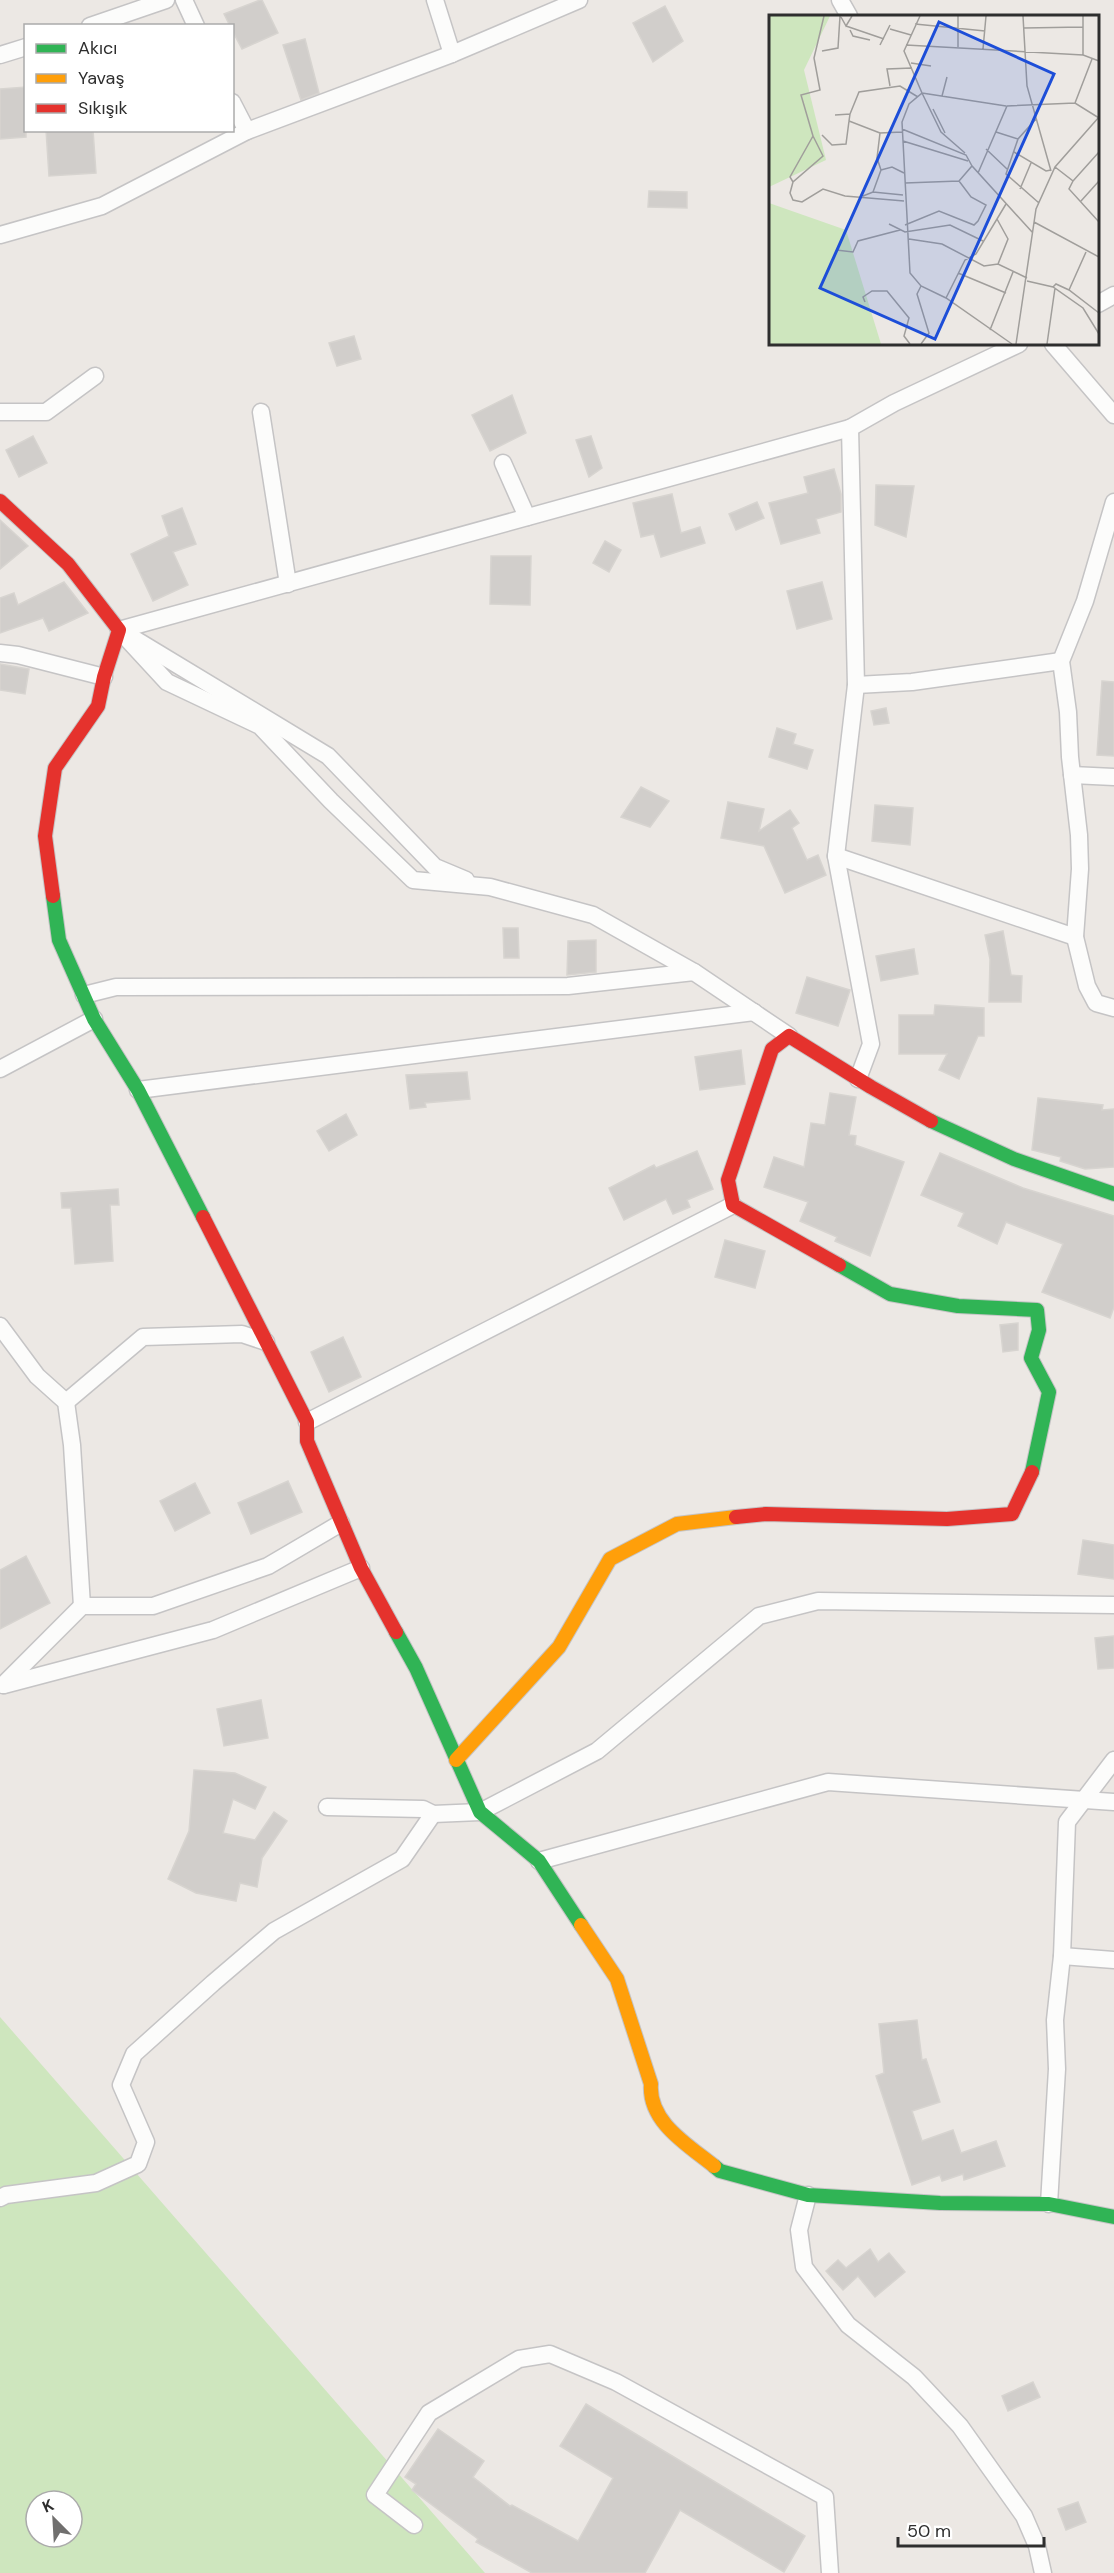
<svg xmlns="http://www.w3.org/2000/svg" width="1114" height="2573" viewBox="0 0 1114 2573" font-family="'DM Sans',sans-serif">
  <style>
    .green { fill: #cee6be; fill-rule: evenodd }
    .building { fill: #d1cecb; stroke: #d7d4d0; stroke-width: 1.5 }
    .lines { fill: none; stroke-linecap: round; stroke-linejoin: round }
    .street-casing { stroke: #c5c4c5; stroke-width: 19 }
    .fast-casing { stroke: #c5c4c5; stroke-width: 16 }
    .slow-casing { stroke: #c5c4c5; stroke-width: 16 }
    .jam-casing { stroke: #c5c4c5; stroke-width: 16 }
    .street { stroke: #fcfcfb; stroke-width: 16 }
    .fast { stroke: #30b455; stroke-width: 14 }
    .slow { stroke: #ff9f0a; stroke-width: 14 }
    .jam { stroke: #e5322d; stroke-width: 14 }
    .inset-road { fill: none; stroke: #a09e9b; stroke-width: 1.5 }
    .view { fill: #1d4ed8; fill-opacity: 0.15; stroke: #1d4ed8; stroke-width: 3 }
    .inset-edge { fill: none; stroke: #2e2e2e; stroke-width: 3 }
  </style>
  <rect width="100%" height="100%" fill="#ece8e4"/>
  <!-- green -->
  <path class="green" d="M 0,2017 L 485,2573 L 0,2573 ZM 36,2501 L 72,2501 L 72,2537 L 36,2537 Z"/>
  <!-- building -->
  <g class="building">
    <path d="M 260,0 L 262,0 L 278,33 L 242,49 L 232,30 L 232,26 L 230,26 L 224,14 Z"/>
    <path d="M 665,6 L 683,41 L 653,62 L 633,23 Z"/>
    <path d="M 305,39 L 319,93 L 301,100 L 283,45 Z"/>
    <path d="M 26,87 L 26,137 L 0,139 L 0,89 Z"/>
    <path d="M 46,130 L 93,130 L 96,173 L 49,176 Z"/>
    <path d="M 649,191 L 687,192 L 687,208 L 648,207 Z"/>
    <path d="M 354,336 L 361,359 L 337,366 L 329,343 Z"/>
    <path d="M 512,395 L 526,433 L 490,451 L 472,415 Z"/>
    <path d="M 33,436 L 47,463 L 19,477 L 6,450 Z"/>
    <path d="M 591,436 L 602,468 L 589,477 L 576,440 Z"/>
    <path d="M 834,469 L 841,494 L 841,512 L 816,519 L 820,533 L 781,544 L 769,503 L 808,493 L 804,477 Z"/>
    <path d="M 876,485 L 914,486 L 906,537 L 875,525 Z"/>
    <path d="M 672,494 L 681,533 L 700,527 L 705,543 L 661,557 L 654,534 L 641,537 L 633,503 Z"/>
    <path d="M 757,502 L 764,518 L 736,530 L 729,514 Z"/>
    <path d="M 182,508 L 196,544 L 173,552 L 188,585 L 153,601 L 131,554 L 169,536 L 162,516 Z"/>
    <path d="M 0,520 L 28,546 L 0,569 Z"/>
    <path d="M 605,541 L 621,550 L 609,572 L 593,563 Z"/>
    <path d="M 491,556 L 531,556 L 530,605 L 490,604 Z"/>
    <path d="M 64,582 L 88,613 L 49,631 L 43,618 L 0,633 L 0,598 L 14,593 L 18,605 Z"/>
    <path d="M 822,582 L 832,619 L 797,629 L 787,591 Z"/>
    <path d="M 0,664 L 29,669 L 25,694 L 0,690 Z"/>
    <path d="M 1102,681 L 1114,682 L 1114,756 L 1097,755 Z"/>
    <path d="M 886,708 L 889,723 L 874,725 L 871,711 Z"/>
    <path d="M 777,728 L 796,734 L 793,744 L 813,750 L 807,769 L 769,757 Z"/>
    <path d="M 641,787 L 669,801 L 650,827 L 621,817 Z"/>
    <path d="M 728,802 L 764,809 L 759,831 L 790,810 L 799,823 L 792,828 L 807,860 L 818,855 L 826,875 L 785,893 L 764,846 L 721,838 Z"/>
    <path d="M 875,805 L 913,808 L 910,845 L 872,841 Z"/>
    <path d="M 503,928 L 518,928 L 519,958 L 504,958 Z"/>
    <path d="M 1003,931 L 1011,975 L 1022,976 L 1021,1002 L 989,1002 L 990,959 L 985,935 Z"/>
    <path d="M 596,940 L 596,972 L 567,975 L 568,941 Z"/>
    <path d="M 914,949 L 918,974 L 881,981 L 876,956 Z"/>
    <path d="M 807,977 L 850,990 L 838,1026 L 796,1013 Z"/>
    <path d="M 935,1005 L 984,1008 L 984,1036 L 978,1036 L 959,1079 L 939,1070 L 947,1054 L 899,1054 L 899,1015 L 934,1015 Z"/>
    <path d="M 741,1050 L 745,1084 L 700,1090 L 695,1057 Z"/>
    <path d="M 467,1072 L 470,1099 L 425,1103 L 426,1107 L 410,1109 L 406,1075 Z"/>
    <path d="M 830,1093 L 856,1097 L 849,1135 L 856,1136 L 855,1145 L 904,1162 L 870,1256 L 835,1241 L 837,1237 L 800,1221 L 808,1202 L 764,1187 L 774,1157 L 804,1167 L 811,1123 L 825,1125 Z"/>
    <path d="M 1038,1098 L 1103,1105 L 1102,1110 L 1114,1109 L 1114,1167 L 1085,1169 L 1060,1161 L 1061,1157 L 1032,1150 Z"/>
    <path d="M 346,1114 L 357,1135 L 329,1151 L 317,1131 Z"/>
    <path d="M 697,1151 L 713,1189 L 687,1200 L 690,1207 L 673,1214 L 666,1199 L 624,1220 L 609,1188 L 654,1165 L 656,1168 Z"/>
    <path d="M 940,1153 L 1023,1188 L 1114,1216 L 1114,1307 L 1110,1318 L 1042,1292 L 1063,1244 L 1006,1222 L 997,1244 L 958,1226 L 964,1213 L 921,1195 Z"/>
    <path d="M 118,1189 L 119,1205 L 110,1205 L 113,1261 L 75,1264 L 71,1208 L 62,1208 L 61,1193 Z"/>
    <path d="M 725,1240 L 765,1251 L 755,1288 L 715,1277 Z"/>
    <path d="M 1018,1323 L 1018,1350 L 1003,1352 L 1000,1325 Z"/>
    <path d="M 343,1337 L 361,1377 L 329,1392 L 311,1352 Z"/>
    <path d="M 288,1481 L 302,1512 L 251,1534 L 238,1503 Z"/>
    <path d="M 195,1483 L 210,1513 L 175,1531 L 160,1501 Z"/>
    <path d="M 1083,1540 L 1114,1545 L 1114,1579 L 1078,1574 Z"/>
    <path d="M 26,1556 L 50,1603 L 0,1629 L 0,1570 Z"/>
    <path d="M 1114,1636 L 1114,1668 L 1098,1669 L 1095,1638 Z"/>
    <path d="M 261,1700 L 268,1738 L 224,1746 L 217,1709 Z"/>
    <path d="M 194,1770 L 235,1773 L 266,1787 L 255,1809 L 233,1799 L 223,1833 L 255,1840 L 274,1812 L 287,1821 L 262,1858 L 257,1887 L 240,1883 L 236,1901 L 196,1893 L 168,1879 L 189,1831 Z"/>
    <path d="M 917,2020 L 922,2060 L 926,2059 L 940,2102 L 912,2111 L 922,2141 L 953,2130 L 961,2153 L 996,2141 L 1005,2166 L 964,2180 L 963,2174 L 942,2181 L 940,2175 L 912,2185 L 876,2076 L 884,2073 L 879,2024 Z"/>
    <path d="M 870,2249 L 878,2262 L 889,2253 L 905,2272 L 875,2297 L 858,2276 L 843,2290 L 826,2271 L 838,2260 L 846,2268 Z"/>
    <path d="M 1033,2382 L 1040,2397 L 1008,2411 L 1002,2396 Z"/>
    <path d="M 586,2404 L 805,2536 L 784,2572 L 680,2510 L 645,2573 L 532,2573 L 476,2542 L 478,2539 L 412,2490 L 416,2484 L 405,2477 L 438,2429 L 484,2461 L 473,2477 L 510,2506 L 512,2505 L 578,2541 L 613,2478 L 560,2446 Z"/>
    <path d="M 1078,2502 L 1086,2522 L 1066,2530 L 1058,2509 Z"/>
  </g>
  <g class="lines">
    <defs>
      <g id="street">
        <path d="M 184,0 L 196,26"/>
        <path d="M 435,0 L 452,54"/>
        <path d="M 840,0 L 849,16"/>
        <path d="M 90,26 L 166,0"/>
        <path d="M 0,55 L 26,47"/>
        <path d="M 232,102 L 247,131"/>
        <path d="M 0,235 L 102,206 L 247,131 L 452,54 L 579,0"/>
        <path d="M 1098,304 L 1114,295"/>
        <path d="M 1053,344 L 1114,415"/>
        <path d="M 0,412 L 46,412 L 95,376"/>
        <path d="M 261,412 L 288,584"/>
        <path d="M 503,463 L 527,517"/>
        <path d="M 1114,502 L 1085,601 L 1061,661 L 1068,712 L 1070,757 L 1079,835 L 1080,869 L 1075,937 L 1087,986 L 1096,1003 L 1114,1008"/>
        <path d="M 119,630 L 850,428"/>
        <path d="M 119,630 L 167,682 L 260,726 L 331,801 L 413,880 L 490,887 L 593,915 L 694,972"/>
        <path d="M 133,638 L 328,756 L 435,867 L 466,880"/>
        <path d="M 0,653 L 18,655 L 104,677"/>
        <path d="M 856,685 L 912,682 L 1061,661"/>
        <path d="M 1072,775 L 1114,777"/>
        <path d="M 836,856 L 1075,937"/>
        <path d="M 84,995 L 116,987 L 568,986 L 694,972 L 789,1036"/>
        <path d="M 0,1069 L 94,1019"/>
        <path d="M 858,1079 L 871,1044 L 836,856 L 856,685 L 850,428 L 894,403 L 1019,344"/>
        <path d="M 138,1090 L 754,1012"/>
        <path d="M 0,1326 L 37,1376 L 66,1402 L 72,1445 L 82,1606"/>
        <path d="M 66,1402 L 143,1337 L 242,1334 L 266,1342"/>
        <path d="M 307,1422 L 733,1205"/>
        <path d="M 3,1685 L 82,1606 L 153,1606 L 268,1566 L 341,1523"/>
        <path d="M 4,1685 L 213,1630 L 361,1568"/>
        <path d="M 327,1807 L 423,1809 L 433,1814 L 480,1812 L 597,1751 L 759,1616 L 818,1601 L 1114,1605"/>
        <path d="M 539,1861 L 828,1782 L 1114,1802"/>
        <path d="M 1062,1956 L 1114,1960"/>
        <path d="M 808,2195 L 799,2230 L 804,2267 L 848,2325 L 914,2377 L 960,2426 L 1024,2516 L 1037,2546 L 1043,2573"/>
        <path d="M 0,2198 L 6,2195 L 96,2183 L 138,2164 L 146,2142 L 121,2085 L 134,2054 L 213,1983 L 274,1931 L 402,1859 L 433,1814"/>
        <path d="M 1049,2204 L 1057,2069 L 1055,2020 L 1062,1956 L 1067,1822 L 1114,1760"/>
        <path d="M 414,2525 L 375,2495 L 429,2413 L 519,2359 L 550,2354 L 616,2382 L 825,2497 L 830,2573"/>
      </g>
      <g id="fast">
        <path d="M 53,896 L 59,940 L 94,1019 L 138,1090 L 203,1217"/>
        <path d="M 931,1121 L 1014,1159 L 1114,1194"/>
        <path d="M 839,1265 L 890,1294 L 958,1306 L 1037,1310 L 1039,1330 L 1031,1358 L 1049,1392 L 1032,1472"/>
        <path d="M 396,1632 L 416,1668 L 480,1812 L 539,1861 L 581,1925"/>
        <path d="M 714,2166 L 720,2171 L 808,2195 L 940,2203 L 1049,2204 L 1114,2217"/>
      </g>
      <g id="slow">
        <path d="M 456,1760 L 559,1647 L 610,1559 L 677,1524 L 736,1517"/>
        <path d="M 581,1925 L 617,1979 L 651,2084 C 648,2122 688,2145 714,2166"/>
      </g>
      <g id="jam">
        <path d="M 0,501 L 68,564 L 119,630 L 104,677 L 98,706 L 55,768 L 45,836 L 53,896"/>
        <path d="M 203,1217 L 307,1422 L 307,1441 L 361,1568 L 396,1632"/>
        <path d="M 839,1265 L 733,1205 L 728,1180 L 772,1049 L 789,1036 L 871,1087 L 931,1121"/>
        <path d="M 736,1517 L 766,1514 L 947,1519 L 1012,1514 L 1032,1472"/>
      </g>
    </defs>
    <!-- street casing -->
    <use href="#street" class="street-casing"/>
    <!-- fast casing -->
    <use href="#fast" class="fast-casing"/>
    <!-- slow casing -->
    <use href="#slow" class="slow-casing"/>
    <!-- jam casing -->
    <use href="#jam" class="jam-casing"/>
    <!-- street -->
    <use href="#street" class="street"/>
    <!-- fast -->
    <use href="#fast" class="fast"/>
    <!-- slow -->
    <use href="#slow" class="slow"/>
    <!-- jam -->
    <use href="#jam" class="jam"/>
  </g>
  <!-- overview -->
  <g transform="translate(769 15)">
    <rect width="330" height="330" fill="#ece8e4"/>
    <path d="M 0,1 L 61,1 L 35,55 L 57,145 L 0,172 ZM 0,188 L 77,215 L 112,329 L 0,329 Z" fill="#cee6be"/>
    <path class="inset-road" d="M 151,1 L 135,36 L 153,78 L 140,89 L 133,107 L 141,258 L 152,271 L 177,283 L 243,329M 254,1 L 258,71 L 282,156M 314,1 L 314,40 L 330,46M 72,2 L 77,11 L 83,1M 146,9 L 216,16M 77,11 L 115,24M 255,13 L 314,12M 121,14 L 142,20M 81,15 L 84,21 L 101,25M 111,30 L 121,10M 137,30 L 314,40M 189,32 L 189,1M 214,34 L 217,1M 53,36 L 69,33 L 71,1M 142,48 L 162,51M 121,71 L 118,54 L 143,53M 153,78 L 237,91M 153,78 L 172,117 L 196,138M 173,81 L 178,62M 306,88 L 323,44M 164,94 L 176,118M 81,99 L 90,77 L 131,71 L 149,82M 66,100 L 81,99 L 80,106 L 111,118M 267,104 L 249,124 L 237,159 L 270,188M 133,114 L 197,140 L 203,151M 227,117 L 249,124M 53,120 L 63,130 L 77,129 L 80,106M 44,121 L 54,141 L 24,167 L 21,178 L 24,185 L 33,187 L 54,174 L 76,181 L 135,186M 134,126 L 199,146M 217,134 L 238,154M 245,137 L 277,156 L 282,155M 286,152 L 304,166 L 300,174 L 330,207M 112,155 L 123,152 L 135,158M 209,158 L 238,91 L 306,88 L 330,103M 304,166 L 330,137M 24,167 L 21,162 L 44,121 L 32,80 L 51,75 L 45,43 L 55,1M 136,168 L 190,166M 251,174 L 262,148M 104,177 L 112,155 L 108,143 L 111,118 L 133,117M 94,181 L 104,177 L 134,180M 312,186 L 330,166M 228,204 L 239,224 L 229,249M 265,207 L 330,242M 120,209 L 136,217 L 181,210 L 214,226M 136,210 L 170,196 L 205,210 L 209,206 L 217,190 L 202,182 L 190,166 L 203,151 L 264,218M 140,224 L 173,229 L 215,251 L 229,249 L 258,263M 67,235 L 84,237 L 89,226 L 131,215M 189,258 L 237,278M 258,266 L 284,272 L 314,293 L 330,319M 284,272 L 287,269 L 300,275 L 330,298M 300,275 L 317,237M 177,283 L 196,245 L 207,239 L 237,189M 96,287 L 94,282 L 103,276 L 118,276 L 140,303 L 135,321 L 141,329M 221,315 L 244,257M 152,329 L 160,318 L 148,279 L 152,271M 247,329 L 267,194 L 286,152 L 330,102M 278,329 L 286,273"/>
    <path class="view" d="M 170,7 L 285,59 L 166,324 L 51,273 Z"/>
    <rect width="330" height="330" class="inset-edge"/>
  </g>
  <!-- legend -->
  <rect x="24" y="24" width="210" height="108" fill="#ffffff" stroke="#ababab" stroke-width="1.5"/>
  <rect x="36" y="44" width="30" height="9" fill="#30b455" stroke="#ababab" stroke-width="1.5"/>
  <text x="78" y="54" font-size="18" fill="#2e2e2e">Akıcı</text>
  <rect x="36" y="74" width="30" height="9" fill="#ff9f0a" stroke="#ababab" stroke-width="1.5"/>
  <text x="78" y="84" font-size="18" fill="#2e2e2e">Yavaş</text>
  <rect x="36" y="104" width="30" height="9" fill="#e5322d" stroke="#ababab" stroke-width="1.5"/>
  <text x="78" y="114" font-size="18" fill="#2e2e2e">Sıkışık</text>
  <!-- north arrow -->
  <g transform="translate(54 2519) rotate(336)"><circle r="28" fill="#ffffff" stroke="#ababab" stroke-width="1.5"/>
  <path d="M0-4.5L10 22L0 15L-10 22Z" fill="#706f6e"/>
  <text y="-9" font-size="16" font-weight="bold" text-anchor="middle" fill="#2e2e2e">K</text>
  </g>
  <!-- scale -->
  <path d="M898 2537v9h146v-9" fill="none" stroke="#2e2e2e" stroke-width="3"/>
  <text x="907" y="2537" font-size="18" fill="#2e2e2e" stroke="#ffffff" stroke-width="4.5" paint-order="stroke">50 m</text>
</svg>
